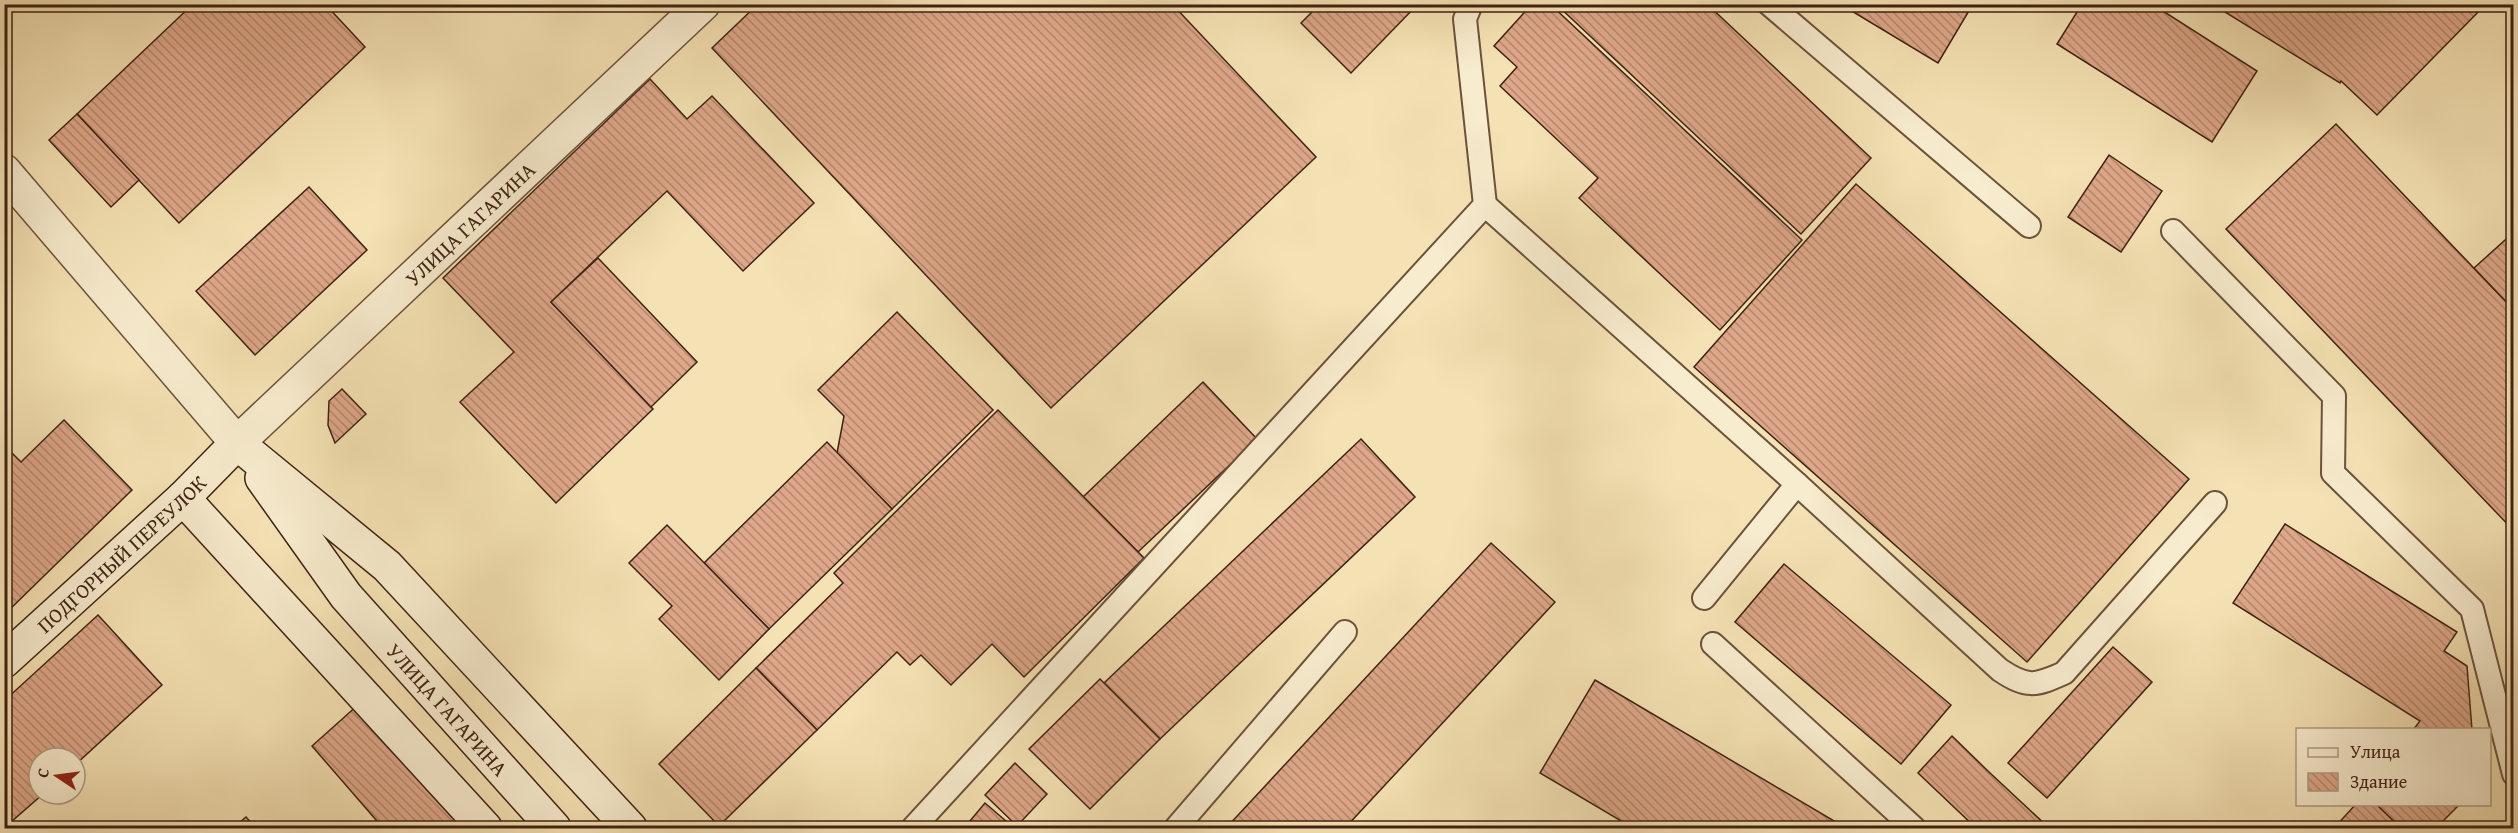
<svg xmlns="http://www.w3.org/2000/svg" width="2518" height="833" viewBox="0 0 2518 833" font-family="'Gentium Book Plus',serif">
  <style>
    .building { fill: url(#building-back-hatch); stroke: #3e2214; stroke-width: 1.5 }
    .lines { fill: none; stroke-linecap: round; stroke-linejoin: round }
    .lane-casing { stroke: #6c523c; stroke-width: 26 }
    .street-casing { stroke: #6c523c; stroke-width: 36 }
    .secondary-casing { stroke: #3e2214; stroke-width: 36 }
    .lane { stroke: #f8ecce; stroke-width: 22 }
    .street { stroke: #f8ecce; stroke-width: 33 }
    .secondary { stroke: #f8ecce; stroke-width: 33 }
    .labels { text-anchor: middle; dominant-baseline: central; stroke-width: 6; stroke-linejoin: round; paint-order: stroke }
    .street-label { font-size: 21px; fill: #3e2214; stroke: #f8ecce }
  </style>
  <defs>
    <pattern id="building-back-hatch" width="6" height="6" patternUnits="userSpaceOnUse" patternTransform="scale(1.5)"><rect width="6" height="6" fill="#dea789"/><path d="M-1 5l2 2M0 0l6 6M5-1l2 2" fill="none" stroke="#b5886f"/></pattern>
  </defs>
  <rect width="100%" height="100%" fill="#f5e2b4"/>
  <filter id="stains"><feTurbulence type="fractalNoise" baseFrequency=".00333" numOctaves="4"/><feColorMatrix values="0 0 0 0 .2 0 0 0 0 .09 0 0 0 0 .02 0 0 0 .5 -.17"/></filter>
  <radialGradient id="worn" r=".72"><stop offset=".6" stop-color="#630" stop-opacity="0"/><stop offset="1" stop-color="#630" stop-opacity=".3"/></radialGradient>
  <!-- building -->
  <g class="building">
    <path d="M 193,4 L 325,4 L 365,47 L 179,223 L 77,114 Z"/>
    <path d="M 758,4 L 1172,4 L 1316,157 L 1051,408 L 712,48 Z"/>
    <path d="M 1320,4 L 1418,4 L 1351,73 L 1301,23 Z"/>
    <path d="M 1532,4 L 1550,4 L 1802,240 L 1720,330 L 1579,198 L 1598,178 L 1500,86 L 1517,67 L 1494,46 Z"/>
    <path d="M 1556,4 L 1707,4 L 1871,158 L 1801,234 Z"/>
    <path d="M 1840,4 L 1973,4 L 1938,63 Z"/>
    <path d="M 2082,4 L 2152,4 L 2257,71 L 2212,142 L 2057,44 Z"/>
    <path d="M 2212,4 L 2486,4 L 2377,115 L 2341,81 L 2340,83 Z"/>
    <path d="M 650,79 L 687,119 L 712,96 L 814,203 L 743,271 L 667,191 L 551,302 L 653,409 L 556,503 L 460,402 L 514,352 L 443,278 Z"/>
    <path d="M 77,114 L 139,180 L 111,207 L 49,140 Z"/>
    <path d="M 2336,124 L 2514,310 L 2514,531 L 2226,229 Z"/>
    <path d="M 2109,155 L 2162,191 L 2121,252 L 2068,217 Z"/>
    <path d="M 1856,184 L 2189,479 L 2027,662 L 1694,367 Z"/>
    <path d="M 309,187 L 367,250 L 255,355 L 196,291 Z"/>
    <path d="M 2514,232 L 2514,310 L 2474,268 Z"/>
    <path d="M 598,258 L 697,362 L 651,407 L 551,302 Z"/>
    <path d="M 897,312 L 993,410 L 892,509 L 837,453 L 844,416 L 818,390 Z"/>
    <path d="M 1203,382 L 1257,439 L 1138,552 L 1083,497 Z"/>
    <path d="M 342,389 L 366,414 L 335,443 L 328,425 L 329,401 Z"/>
    <path d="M 998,410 L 1144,558 L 1024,677 L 992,644 L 951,685 L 921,655 L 910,665 L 897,652 L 817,730 L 756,668 L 843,583 L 834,573 Z"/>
    <path d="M 64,420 L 132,490 L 4,615 L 4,445 L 21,462 Z"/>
    <path d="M 1361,439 L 1415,497 L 1160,739 L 1104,683 Z"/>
    <path d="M 827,442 L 892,509 L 769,629 L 704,563 Z"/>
    <path d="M 2285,524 L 2457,632 L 2444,651 L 2467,666 L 2472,730 L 2413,730 L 2420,721 L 2233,603 Z"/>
    <path d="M 667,525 L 769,629 L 719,680 L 659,619 L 672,606 L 629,563 Z"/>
    <path d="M 1491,543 L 1555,602 L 1345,828 L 1226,828 Z"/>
    <path d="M 1784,564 L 1951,705 L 1901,764 L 1735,622 Z"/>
    <path d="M 98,615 L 162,685 L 75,765 L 75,758 L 39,758 L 39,794 L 43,794 L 4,828 L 4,701 Z"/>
    <path d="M 2113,647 L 2152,682 L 2047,798 L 2008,763 Z"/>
    <path d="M 756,668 L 817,730 L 719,826 L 659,764 Z"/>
    <path d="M 1100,679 L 1160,739 L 1090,809 L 1029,749 Z"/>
    <path d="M 1595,680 L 1846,828 L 1633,828 L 1540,773 Z"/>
    <path d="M 359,704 L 465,828 L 383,828 L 312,746 Z"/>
    <path d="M 1952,736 L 1989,772 L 2049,828 L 1976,828 L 1918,773 Z"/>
    <path d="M 1015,763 L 1047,794 L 1017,826 L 985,795 Z"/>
    <path d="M 985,803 L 1014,828 L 964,828 Z"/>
    <path d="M 2356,804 L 2376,804 L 2401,828 L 2334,828 Z"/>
    <path d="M 2376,804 L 2460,804 L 2436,828 L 2401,828 Z"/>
    <path d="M 246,817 L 256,828 L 233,828 Z"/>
  </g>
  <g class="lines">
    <defs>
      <g id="lane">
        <path d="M 1769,4 L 2029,226"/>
        <path d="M 1485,205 L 1797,484 L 2000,670 C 2027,688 2035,686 2064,673 L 2215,503"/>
        <path d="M 2173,231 L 2334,396 L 2333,473 L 2472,609 L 2514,774"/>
        <path d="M 1704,598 L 1797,484"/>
        <path d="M 1713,644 L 1914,828"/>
        <path d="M 913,828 L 1485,205 L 1465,19 L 1471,4"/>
        <path d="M 1176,828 L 1345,632"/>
      </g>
      <g id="street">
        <path id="s1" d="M 4,171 L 237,443 L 703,4"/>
      </g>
      <g id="secondary">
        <path d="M 237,443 L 387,566 L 630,828"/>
        <path id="s2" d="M 262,478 L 346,596 L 554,828"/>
        <path d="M 183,498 L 485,828"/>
        <path id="s3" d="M 4,661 L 183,498 L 237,443"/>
      </g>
    </defs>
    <!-- lane casing -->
    <use href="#lane" class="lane-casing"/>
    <!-- street casing -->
    <use href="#street" class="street-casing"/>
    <!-- secondary casing -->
    <use href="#secondary" class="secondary-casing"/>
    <!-- lane -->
    <use href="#lane" class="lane"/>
    <!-- street -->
    <use href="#street" class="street"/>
    <!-- secondary -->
    <use href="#secondary" class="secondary"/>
  </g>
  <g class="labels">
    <!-- street labels -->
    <g class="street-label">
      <text stroke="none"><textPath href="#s1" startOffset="678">УЛИЦА ГАГАРИНА</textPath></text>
      <text stroke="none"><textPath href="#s3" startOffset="159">ПОДГОРНЫЙ ПЕРЕУЛОК</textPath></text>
      <text stroke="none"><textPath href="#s2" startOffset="297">УЛИЦА ГАГАРИНА</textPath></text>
    </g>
  </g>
  <!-- margin -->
  <rect width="2518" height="833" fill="none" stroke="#f5e2b4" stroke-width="24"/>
  <rect x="6" y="6" width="2506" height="821" fill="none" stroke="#3e2214" stroke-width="3"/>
  <rect x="12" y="12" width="2494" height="809" fill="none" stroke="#3e2214" stroke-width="1.5"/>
  <!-- legend -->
  <rect x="2296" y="728" width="195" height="78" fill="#f8ecce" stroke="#ae9b84" stroke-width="1.5"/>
  <rect x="2308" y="748" width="30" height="9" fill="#f8ecce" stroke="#ae9b84" stroke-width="1.5"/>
  <text x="2350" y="758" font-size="18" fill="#3e2214">Улица</text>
  <rect x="2308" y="773" width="30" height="18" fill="url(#building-back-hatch)" stroke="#ae9b84" stroke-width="1.5"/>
  <text x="2350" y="788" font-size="18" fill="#3e2214">Здание</text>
  <!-- north arrow -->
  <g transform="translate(57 776) rotate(283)"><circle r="28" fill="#f8ecce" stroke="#ae9b84" stroke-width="1.5"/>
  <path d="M0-4.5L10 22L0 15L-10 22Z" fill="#8f2418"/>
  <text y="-9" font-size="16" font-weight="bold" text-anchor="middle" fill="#3e2214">С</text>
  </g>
  <rect width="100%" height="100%" filter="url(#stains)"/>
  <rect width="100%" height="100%" fill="url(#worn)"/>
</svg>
